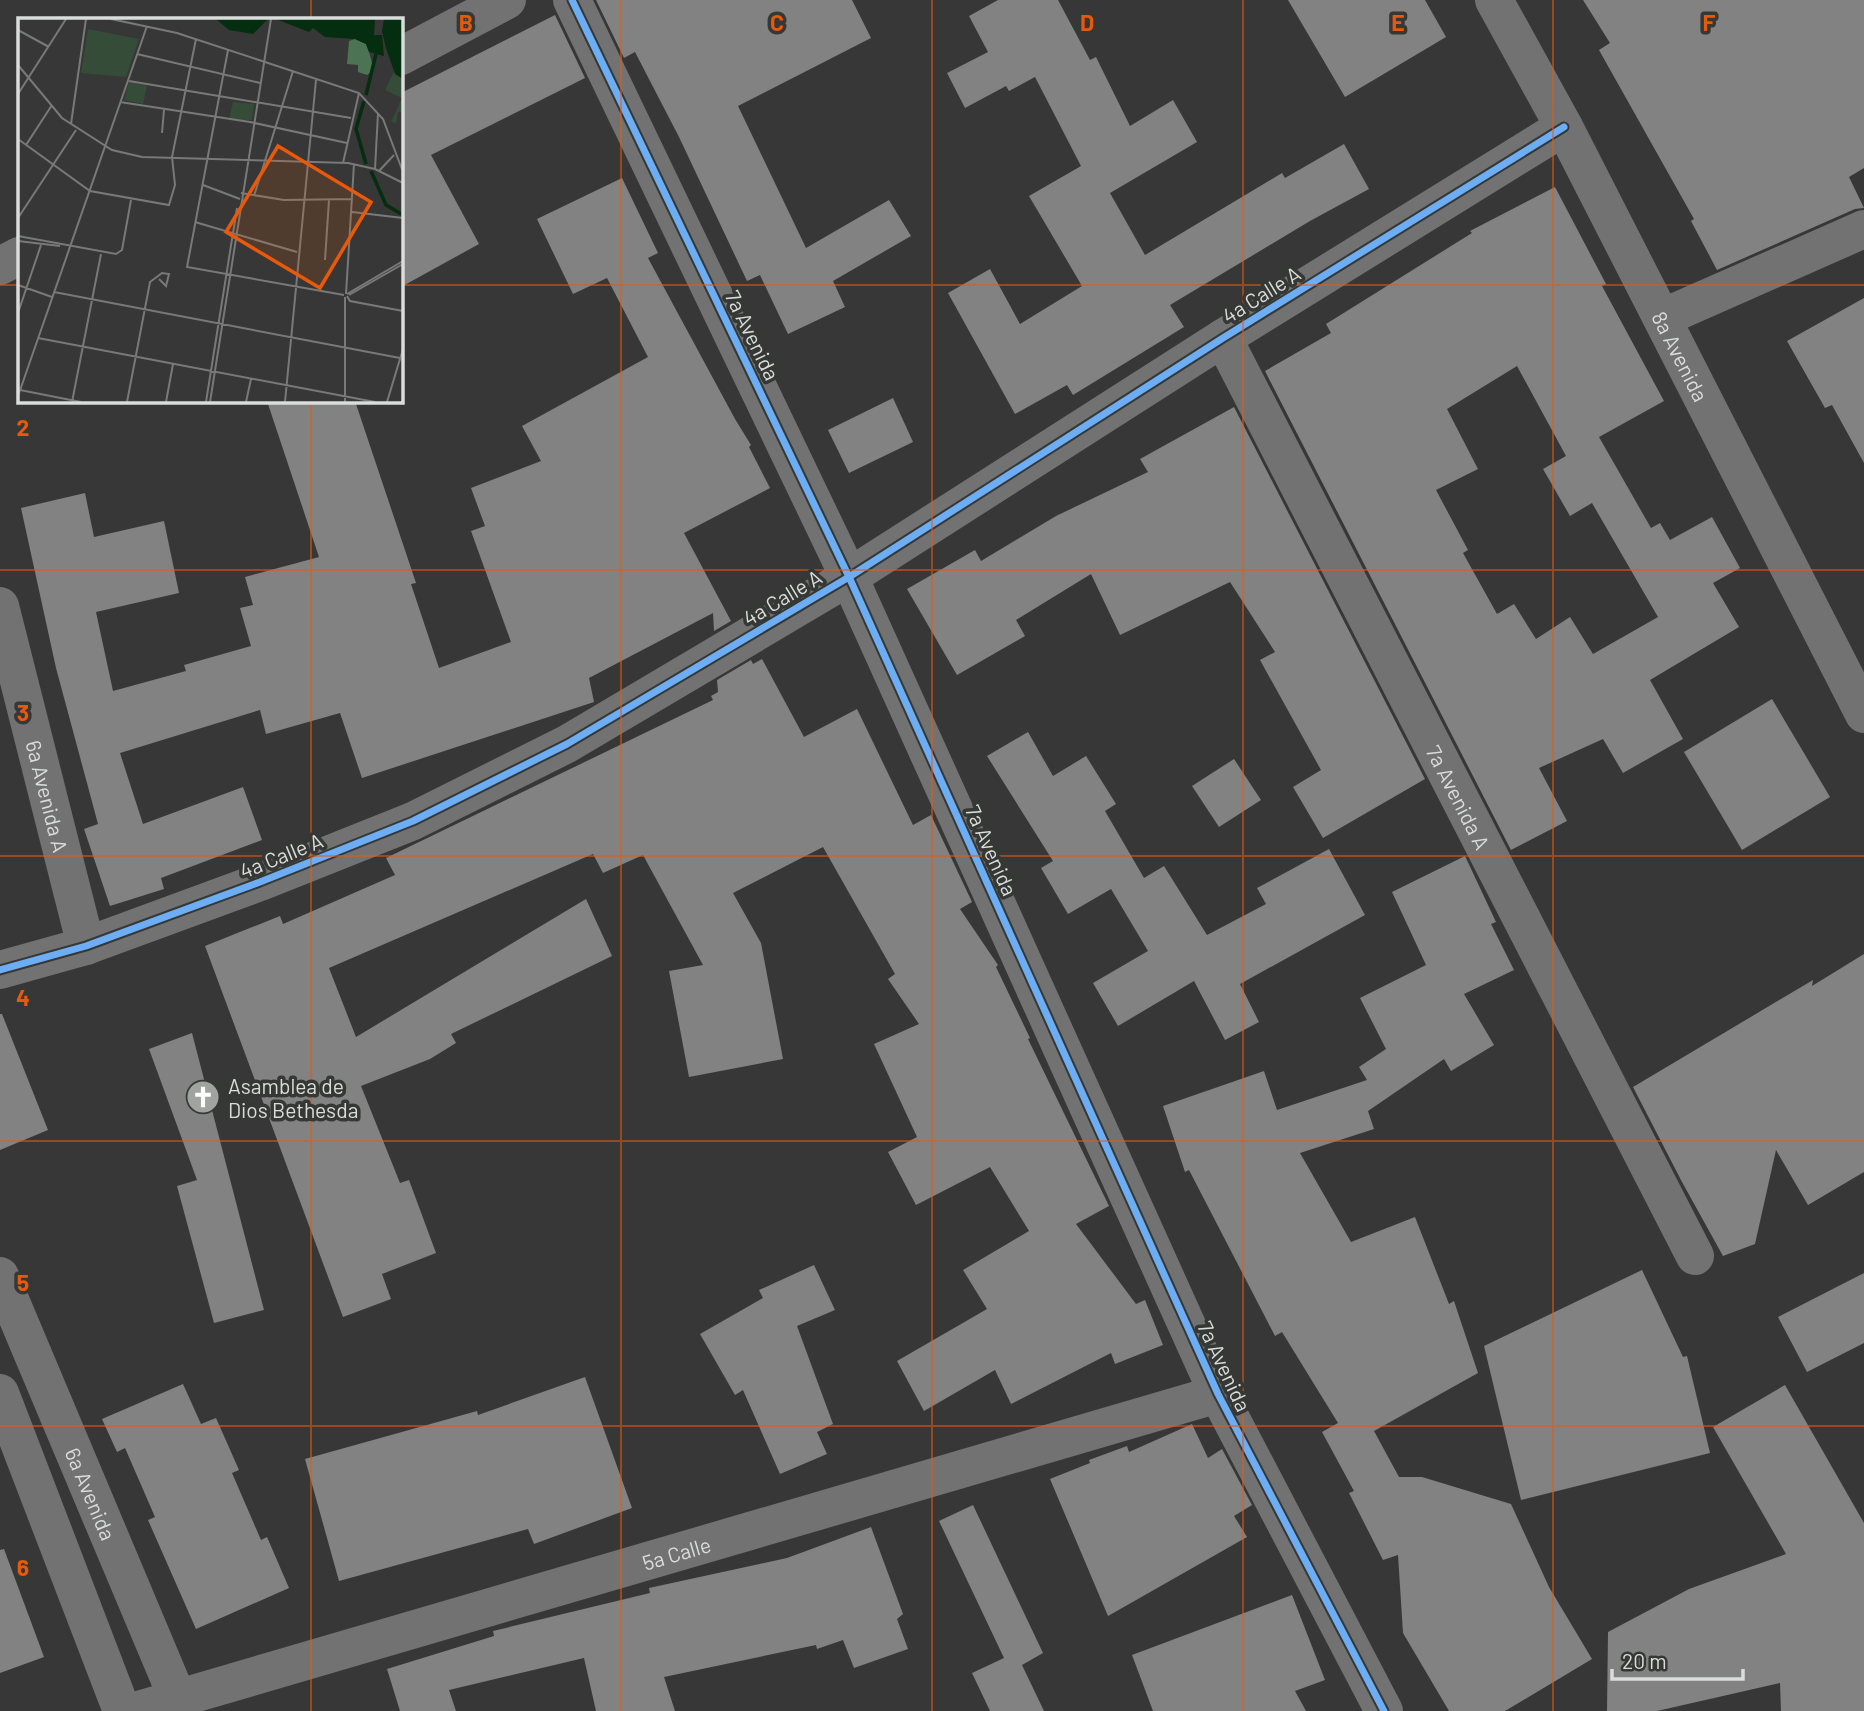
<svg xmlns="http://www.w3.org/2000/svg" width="1864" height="1711" viewBox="0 0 1864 1711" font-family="Barlow,sans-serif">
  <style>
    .building { fill: #828283; fill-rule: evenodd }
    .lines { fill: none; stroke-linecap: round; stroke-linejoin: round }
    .minor { stroke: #727272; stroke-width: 38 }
    .major { stroke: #727272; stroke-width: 38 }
    .cycleway-casing { stroke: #353835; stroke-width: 11 }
    .cycleway { stroke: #6dadf4; stroke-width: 7 }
    .grid { fill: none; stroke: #e8590c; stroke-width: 2; stroke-opacity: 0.55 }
    .labels { text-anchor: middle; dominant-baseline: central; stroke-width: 7; stroke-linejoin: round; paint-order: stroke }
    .street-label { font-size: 21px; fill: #dadddb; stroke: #353835 }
    .poi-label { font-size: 21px; fill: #dadddb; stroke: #353835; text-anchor: start }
    .inset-river { fill: none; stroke: #052d0f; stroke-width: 3.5 }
    .inset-road { fill: none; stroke: #787978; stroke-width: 2 }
    .view { fill: #e8590c; fill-opacity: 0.15; stroke: #e8590c; stroke-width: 3.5 }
    .inset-edge { fill: none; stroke: #dadddb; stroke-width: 3.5 }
    .grid-label { font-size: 23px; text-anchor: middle; font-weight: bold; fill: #e8590c; stroke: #353835; stroke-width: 7; stroke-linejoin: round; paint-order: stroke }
  </style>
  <rect width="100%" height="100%" fill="#363736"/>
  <!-- building -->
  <g class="building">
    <path d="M 596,0 L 852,0 L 871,38 L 738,106 L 806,248 L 889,200 L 911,236 L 833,281 L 845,307 L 788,334 L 760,275 L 747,281 L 679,137 L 635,52 L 624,58 Z"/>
    <path d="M 998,0 L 1058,0 L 1090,60 L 1096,57 L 1130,126 L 1173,100 L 1197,142 L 1110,193 L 1145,255 L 1282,173 L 1285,178 L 1344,144 L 1369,189 L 1310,221 L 1170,305 L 1184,327 L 1073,395 L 1067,385 L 1015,414 L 948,293 L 990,269 L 1020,324 L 1082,286 L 1029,196 L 1081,166 L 1035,77 L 1009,91 L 1006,86 L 965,108 L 947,73 L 988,52 L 969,16 Z"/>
    <path d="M 1288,0 L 1425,0 L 1446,37 L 1345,97 Z"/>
    <path d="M 1583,0 L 1864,0 L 1864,168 L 1849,177 L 1864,208 L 1855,209 L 1717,270 L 1691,221 L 1694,219 L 1599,50 L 1610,43 Z"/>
    <path d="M 555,15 L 585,78 L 431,155 L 479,244 L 401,287 L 401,93 Z"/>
    <path d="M 622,178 L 658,253 L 648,258 L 735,419 L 751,445 L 749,447 L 770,488 L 684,533 L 731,621 L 714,631 L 713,613 L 589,678 L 594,702 L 362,778 L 340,713 L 266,734 L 260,710 L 120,753 L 143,824 L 243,787 L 262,840 L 161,878 L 164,889 L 110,906 L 84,829 L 98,824 L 56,668 L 21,508 L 85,493 L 94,537 L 164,521 L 179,593 L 96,612 L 113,691 L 186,671 L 184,665 L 251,646 L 240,608 L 253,605 L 245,577 L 319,557 L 267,401 L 355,401 L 416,583 L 411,584 L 439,668 L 511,642 L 471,531 L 485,526 L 471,488 L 541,461 L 522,426 L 648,357 L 607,278 L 573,294 L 537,219 Z"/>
    <path d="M 1555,187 L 1606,284 L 1602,286 L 1664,401 L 1599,437 L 1651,528 L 1660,523 L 1670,540 L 1712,517 L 1740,568 L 1713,583 L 1739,627 L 1650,680 L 1683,739 L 1623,773 L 1603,739 L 1539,768 L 1567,821 L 1511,850 L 1265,371 L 1331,333 L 1326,324 L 1472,233 L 1470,231 ZM 1517,366 L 1566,456 L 1543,469 L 1570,516 L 1592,503 L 1658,617 L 1593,654 L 1570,617 L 1536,639 L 1514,604 L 1497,614 L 1463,553 L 1468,550 L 1436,490 L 1478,469 L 1447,409 Z"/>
    <path d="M 1864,298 L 1864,463 L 1832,405 L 1825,408 L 1787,341 Z"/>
    <path d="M 893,398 L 913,442 L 849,473 L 828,430 Z"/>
    <path d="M 1234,407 L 1425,779 L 1323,838 L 1293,787 L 1321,770 L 1260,660 L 1275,652 L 1230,582 L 1120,635 L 1091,574 L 1016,620 L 1025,636 L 957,675 L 907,589 L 975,550 L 981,561 L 1056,516 L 1148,472 L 1140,459 Z"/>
    <path d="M 762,659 L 804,737 L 857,709 L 913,825 L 931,815 L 972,902 L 960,909 L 998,965 L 996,967 L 1030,1038 L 1028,1039 L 1109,1206 L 1076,1224 L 1136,1304 L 1145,1300 L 1163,1345 L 1115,1364 L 1111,1353 L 1011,1404 L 995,1370 L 924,1411 L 897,1361 L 987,1309 L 963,1270 L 1029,1231 L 990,1167 L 916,1205 L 888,1152 L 917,1137 L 874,1044 L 919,1024 L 888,979 L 895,974 L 823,847 L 733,893 L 761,943 L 783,1059 L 689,1077 L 669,971 L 703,965 L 643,855 L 603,873 L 593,854 L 329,968 L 356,1037 L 586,899 L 612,956 L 451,1034 L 456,1043 L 430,1059 L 361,1086 L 400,1183 L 409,1180 L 436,1253 L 382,1274 L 391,1299 L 343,1317 L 205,946 L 280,916 L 283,924 L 395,875 L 386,858 L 713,700 L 711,696 L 718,692 L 717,680 L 751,660 L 753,664 Z"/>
    <path d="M 1772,699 L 1830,797 L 1742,850 L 1684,752 Z"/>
    <path d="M 1028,732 L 1053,776 L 1086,756 L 1116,804 L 1105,811 L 1144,878 L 1164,866 L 1207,935 L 1266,904 L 1257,888 L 1329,849 L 1365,915 L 1240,984 L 1259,1022 L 1225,1040 L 1194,981 L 1118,1026 L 1093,983 L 1148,951 L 1111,889 L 1068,914 L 1041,868 L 1053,861 L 987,756 Z"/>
    <path d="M 1234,759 L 1261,800 L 1219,827 L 1192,786 Z"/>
    <path d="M 1465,856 L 1496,922 L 1491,924 L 1514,970 L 1464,994 L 1494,1045 L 1451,1071 L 1444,1059 L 1368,1111 L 1374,1129 L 1300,1153 L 1351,1242 L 1415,1217 L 1449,1304 L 1454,1301 L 1478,1373 L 1374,1431 L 1399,1477 L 1422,1477 L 1511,1504 L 1549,1587 L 1592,1659 L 1505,1711 L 1449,1711 L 1403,1633 L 1398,1555 L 1383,1560 L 1349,1493 L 1354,1491 L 1322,1432 L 1338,1423 L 1282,1332 L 1275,1336 L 1189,1170 L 1185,1172 L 1163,1106 L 1264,1071 L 1277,1110 L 1367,1080 L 1359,1067 L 1386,1049 L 1360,998 L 1426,965 L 1392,892 Z"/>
    <path d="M 1864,954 L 1864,1172 L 1808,1205 L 1776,1150 L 1755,1244 L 1723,1256 L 1682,1182 L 1633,1087 L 1813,980 L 1812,986 Z"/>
    <path d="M 0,1014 L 2,1014 L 48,1130 L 0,1150 Z"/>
    <path d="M 192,1033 L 264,1310 L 214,1323 L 177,1186 L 197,1180 L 149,1049 Z"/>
    <path d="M 814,1265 L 835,1310 L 797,1326 L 833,1424 L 817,1432 L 827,1454 L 780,1474 L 743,1390 L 735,1395 L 700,1334 L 763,1298 L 759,1290 Z"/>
    <path d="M 1642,1270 L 1683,1357 L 1687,1356 L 1710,1453 L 1521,1500 L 1484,1346 Z"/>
    <path d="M 1864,1273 L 1864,1343 L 1807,1372 L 1778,1317 Z"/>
    <path d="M 585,1377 L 632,1508 L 534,1544 L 528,1529 L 339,1581 L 305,1459 L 477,1411 L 478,1415 Z"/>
    <path d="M 183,1384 L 201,1424 L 216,1418 L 239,1470 L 232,1473 L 261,1540 L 267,1537 L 289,1588 L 196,1629 L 148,1520 L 155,1517 L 125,1448 L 117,1452 L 102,1419 Z"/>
    <path d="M 1785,1385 L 1864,1523 L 1864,1711 L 1781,1711 L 1780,1683 L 1657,1711 L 1607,1711 L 1608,1632 L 1689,1589 L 1786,1554 L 1713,1427 Z"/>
    <path d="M 1192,1424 L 1208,1458 L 1222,1449 L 1252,1505 L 1234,1516 L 1247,1537 L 1108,1616 L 1050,1479 L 1090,1463 L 1089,1460 L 1127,1446 L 1129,1452 Z"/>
    <path d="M 973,1505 L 1043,1653 L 1022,1665 L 1044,1711 L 990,1711 L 972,1673 L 1004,1658 L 939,1521 Z"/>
    <path d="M 871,1527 L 903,1614 L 897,1619 L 908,1649 L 854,1668 L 843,1640 L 817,1649 L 816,1645 L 664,1677 L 675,1711 L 596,1711 L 584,1658 L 449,1690 L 456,1711 L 400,1711 L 387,1669 L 494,1636 L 493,1631 L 650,1593 L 649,1588 L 787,1558 Z"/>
    <path d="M 4,1549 L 44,1657 L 0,1673 L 0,1550 Z"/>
    <path d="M 1292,1595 L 1325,1680 L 1295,1691 L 1306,1711 L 1153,1711 L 1132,1655 Z"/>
  </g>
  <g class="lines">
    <!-- minor -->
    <g class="minor">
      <path d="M 572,0 L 849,577 L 1218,1394 L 1384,1711"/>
      <path id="s1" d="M 1494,0 L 1564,127 L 1864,714"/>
      <path d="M 1662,318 L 1864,229"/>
      <path id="s2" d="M 1223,338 L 1695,1256"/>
      <path id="s3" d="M 0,606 L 86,946"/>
      <path d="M 0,970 L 86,946 L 260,882 L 413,821 L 567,744 L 849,577 L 1223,338 L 1564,127"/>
      <path id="s4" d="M 0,1276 L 183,1711"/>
      <path d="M 0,1393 L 122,1711"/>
      <path id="s5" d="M 135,1711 L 1218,1394"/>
    </g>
    <!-- major -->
    <g class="major">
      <path d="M 401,56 L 507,0"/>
      <path d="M 0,266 L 19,256"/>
    </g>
    <defs>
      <g id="cycleway">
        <path d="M 572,0 L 849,577 L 1218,1394 L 1384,1711"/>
        <path d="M 0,970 L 86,946 L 260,882 L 413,821 L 567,744 L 849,577 L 1223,338 L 1564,127"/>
      </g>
    </defs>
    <!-- cycleway casing -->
    <use href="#cycleway" class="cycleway-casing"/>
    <!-- cycleway -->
    <use href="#cycleway" class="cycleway"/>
  </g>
  <!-- grid -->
  <path class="grid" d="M 311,0 L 311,19M 621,0 L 621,1711M 932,0 L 932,1711M 1243,0 L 1243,1711M 1553,0 L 1553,1711M 0,285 L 19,285M 401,285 L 1864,285M 311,401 L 311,1711M 0,570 L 1864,570M 0,856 L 1864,856M 0,1141 L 1864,1141M 0,1426 L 1864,1426"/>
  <!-- icons -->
  <defs>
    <symbol id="church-disc" viewBox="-11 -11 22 22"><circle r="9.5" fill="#a1a3a1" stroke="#353835"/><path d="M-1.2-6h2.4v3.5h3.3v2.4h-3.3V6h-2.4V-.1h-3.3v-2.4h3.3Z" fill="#fff"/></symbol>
  </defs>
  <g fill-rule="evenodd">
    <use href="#church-disc" x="184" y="1078" width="38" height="38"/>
  </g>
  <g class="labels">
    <!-- street labels -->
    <g class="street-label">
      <text transform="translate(1261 294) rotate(-32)">4a Calle A</text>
      <text transform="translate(753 335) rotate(64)">7a Avenida</text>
      <text stroke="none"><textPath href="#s1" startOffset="402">8a Avenida</textPath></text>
      <text transform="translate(782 597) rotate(-31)">4a Calle A</text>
      <text stroke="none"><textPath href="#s3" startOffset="196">6a Avenida A</textPath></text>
      <text stroke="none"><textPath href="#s2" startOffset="516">7a Avenida A</textPath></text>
      <text transform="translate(992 850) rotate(66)">7a Avenida</text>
      <text transform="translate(281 855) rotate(-22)">4a Calle A</text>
      <text transform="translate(1225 1366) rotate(65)">7a Avenida</text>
      <text stroke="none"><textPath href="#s4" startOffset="236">6a Avenida</textPath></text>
      <text stroke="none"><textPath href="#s5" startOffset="564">5a Calle</textPath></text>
    </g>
    <!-- poi labels -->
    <g class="poi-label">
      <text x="228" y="1085">Asamblea de<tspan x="228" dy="24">Dios Bethesda</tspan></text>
    </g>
  </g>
  <!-- overview -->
  <g transform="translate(18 18)">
    <rect width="385" height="385" fill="#363736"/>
    <path d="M 70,11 L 121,21 L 108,59 L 63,55 ZM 376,53 L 385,61 L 385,94 L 380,94 L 378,105 L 373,104 L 384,80 L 367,72 ZM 111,64 L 129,68 L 125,86 L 106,82 ZM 215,84 L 236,86 L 234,102 L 211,102 Z" fill="#354d38"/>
    <path d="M 337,21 L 348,26 L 351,34 L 356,52 L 349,57 L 340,54 L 340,47 L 329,46 L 331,23 Z" fill="#4c7353"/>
    <path d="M 198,1 L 250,1 L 235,16 L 211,12 ZM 258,1 L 357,1 L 356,17 L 364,17 L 366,38 L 351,34 L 348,26 L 337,21 L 307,19 L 295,10 L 291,14 ZM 366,1 L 385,1 L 385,61 L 377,56 L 368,30 L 364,13 Z" fill="#052d0f"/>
    <path class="inset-river" d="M 348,77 L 358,36M 346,83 L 338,111 L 348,146M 353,153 L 368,187 L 385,197"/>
    <path class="inset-road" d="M 93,1 L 159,15 L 341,75 L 365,101 L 385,154M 0,12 L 31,29M 210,32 L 169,249 L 326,277M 119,36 L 242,65M 0,47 L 44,100 L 94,132 L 124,139 L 330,145 L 357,151 L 385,165M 111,63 L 333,100M 0,76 L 48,1M 102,84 L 232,104 L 329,125M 53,106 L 68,1M 144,115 L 146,92M 0,121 L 72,173 L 151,187 L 157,167 L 154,139 L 178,21M 8,127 L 34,87M 325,145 L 341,75M 357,151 L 360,95M 361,153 L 376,137M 185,167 L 222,181M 223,175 L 266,182 L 334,181M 236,178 L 275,53M 334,194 L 385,200M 0,200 L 58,112M 177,204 L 279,234M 0,218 L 98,236 L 104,232 L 113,182M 0,223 L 42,228M 307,242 L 311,182M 0,267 L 34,279M 36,274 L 382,340M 328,276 L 336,146M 329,276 L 385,243M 331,277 L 385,246M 329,278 L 332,283 L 385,293M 0,295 L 23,227M 20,320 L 357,384M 2,372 L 63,384M 0,378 L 129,8M 54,384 L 83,236M 109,384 L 132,264 L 144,255 L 151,256 L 148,268 L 141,261M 148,384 L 155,346M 188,384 L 219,190M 192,384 L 253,1M 228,384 L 233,361M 267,384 L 298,62M 327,384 L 327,279M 369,384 L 385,331"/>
    <path class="view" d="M 260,128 L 353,184 L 302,270 L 208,214 Z"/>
    <rect width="385" height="385" class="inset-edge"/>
  </g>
  <g class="grid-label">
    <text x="466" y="31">B</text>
    <text x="777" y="31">C</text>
    <text x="1087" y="31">D</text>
    <text x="1398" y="31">E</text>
    <text x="1709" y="31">F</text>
    <text x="23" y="436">2</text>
    <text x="23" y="721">3</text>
    <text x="23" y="1006">4</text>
    <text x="23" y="1291">5</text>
    <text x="23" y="1576">6</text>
  </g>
  <!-- scale -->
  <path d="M1612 1669v10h131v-10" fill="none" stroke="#dadddb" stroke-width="3.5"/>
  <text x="1622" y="1669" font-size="21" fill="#dadddb" stroke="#353835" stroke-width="5" paint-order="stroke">20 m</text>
</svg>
